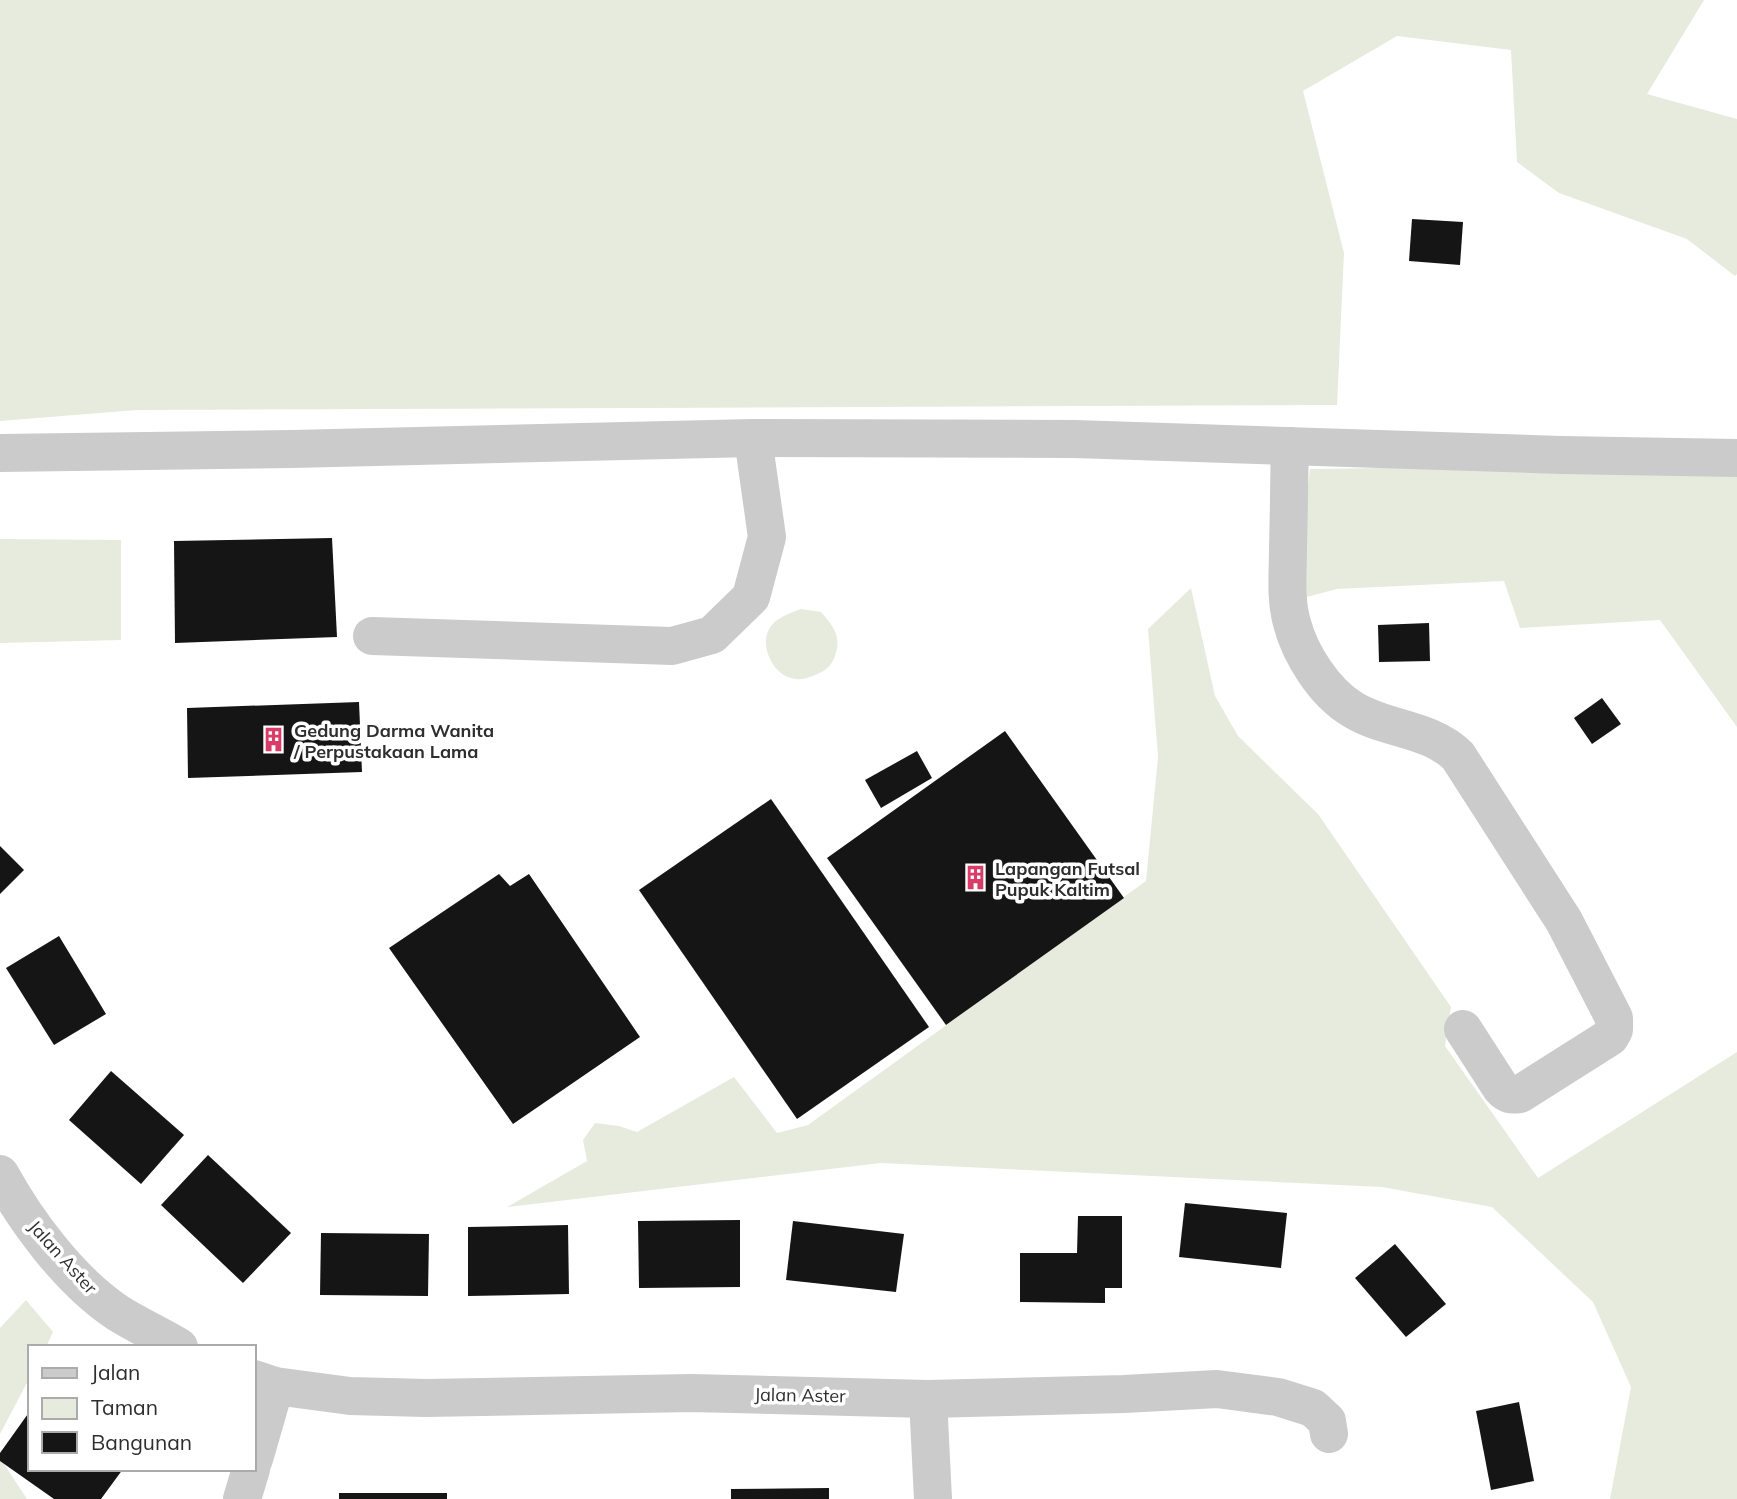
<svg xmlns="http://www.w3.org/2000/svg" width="1737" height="1499" viewBox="0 0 1737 1499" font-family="Mulish,sans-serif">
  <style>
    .green { fill: #e7ebdd }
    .building { fill: #151515 }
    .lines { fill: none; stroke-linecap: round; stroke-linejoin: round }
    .minor { stroke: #cbcbcb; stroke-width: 38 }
    .labels { text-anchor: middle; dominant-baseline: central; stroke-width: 7; stroke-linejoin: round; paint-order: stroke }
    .poi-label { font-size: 18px; font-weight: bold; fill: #2e2e2e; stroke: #fff; text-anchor: start }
    .street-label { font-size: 18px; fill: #2e2e2e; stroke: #fff }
  </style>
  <rect width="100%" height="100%" fill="#fff"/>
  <!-- green -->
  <g class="green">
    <path d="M 0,0 L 1704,0 L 1647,94 L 1737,119 L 1737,274 L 1735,276 L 1687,239 L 1559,193 L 1517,162 L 1511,50 L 1397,36 L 1303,91 L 1344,253 L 1337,405 L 137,410 L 0,421 Z"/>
    <path d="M 1737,463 L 1737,727 L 1660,620 L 1520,628 L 1504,581 L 1337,589 L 1295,600 L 1310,469 Z"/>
    <path d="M 0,539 L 121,540 L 121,640 L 0,643 Z"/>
    <path d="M 1191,588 L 1215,696 L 1238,736 L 1318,814 L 1451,1007 L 1445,1046 L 1538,1178 L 1737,1052 L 1737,1499 L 1610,1499 L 1631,1387 L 1593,1302 L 1492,1207 L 1382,1187 L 881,1163 L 507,1207 L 587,1161 L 583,1140 L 595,1123 L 619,1126 L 637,1132 L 734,1077 L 777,1133 L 808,1125 L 1146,881 L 1158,757 L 1148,629 Z"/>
    <path d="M 801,609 L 821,612 C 833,626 842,636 835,656 C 831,666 827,670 817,674 C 811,677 803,680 796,679 C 775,678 759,648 769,629 C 775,618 790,613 801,609 Z"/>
    <path d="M 26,1300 L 53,1332 L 46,1347 L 30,1347 L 30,1377 L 0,1434 L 0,1328 Z"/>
    <path d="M 0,1458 L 27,1499 L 0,1499 Z"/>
  </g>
  <!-- building -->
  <g class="building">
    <path d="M 1412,219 L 1463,222 L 1460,265 L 1409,261 Z"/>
    <path d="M 332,538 L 337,637 L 175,643 L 174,541 Z"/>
    <path d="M 1429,623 L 1430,661 L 1379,662 L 1378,625 Z"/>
    <path d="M 1602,698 L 1621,724 L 1592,744 L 1574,718 Z"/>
    <path d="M 359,702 L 362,772 L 188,778 L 187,708 Z"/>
    <path d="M 1005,731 L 1124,898 L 946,1025 L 827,858 Z"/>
    <path d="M 917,751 L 932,778 L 881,808 L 865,780 Z"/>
    <path d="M 771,799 L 929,1027 L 797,1119 L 639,890 Z"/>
    <path d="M 0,846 L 24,870 L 0,894 Z"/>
    <path d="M 499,874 L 510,886 L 529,874 L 640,1037 L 513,1124 L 389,948 Z"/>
    <path d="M 59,936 L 106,1014 L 54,1045 L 6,968 Z"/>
    <path d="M 111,1071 L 184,1135 L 141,1184 L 69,1120 Z"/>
    <path d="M 208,1155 L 291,1233 L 243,1283 L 161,1205 Z"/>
    <path d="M 1185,1203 L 1287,1213 L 1281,1268 L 1179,1257 Z"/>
    <path d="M 1078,1216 L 1122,1216 L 1122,1288 L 1105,1288 L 1105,1303 L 1020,1302 L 1020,1253 L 1077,1253 Z"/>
    <path d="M 740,1220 L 740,1287 L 639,1288 L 638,1221 Z"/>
    <path d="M 793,1221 L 904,1234 L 896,1292 L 786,1280 Z"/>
    <path d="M 568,1225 L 569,1294 L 468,1296 L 468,1227 Z"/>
    <path d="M 321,1233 L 429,1234 L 428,1296 L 320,1295 Z"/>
    <path d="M 1395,1244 L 1446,1304 L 1406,1337 L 1355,1278 Z"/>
    <path d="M 1519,1402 L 1534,1481 L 1491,1490 L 1476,1411 Z"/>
    <path d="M 30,1411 L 30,1469 L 123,1469 L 101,1499 L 54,1499 L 0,1461 L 0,1453 Z"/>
    <path d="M 829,1488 L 829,1499 L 731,1499 L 731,1489 Z"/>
    <rect x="339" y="1493" width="108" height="6"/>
  </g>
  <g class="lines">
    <!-- minor -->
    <g class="minor">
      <path d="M 1290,446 C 1289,480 1289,514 1288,548 C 1288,573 1285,599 1292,623 C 1300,654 1324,692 1352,709 C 1385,730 1430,728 1458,756 L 1564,921 L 1614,1018 L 1614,1030 L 1610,1037 L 1520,1094 C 1511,1095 1507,1095 1501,1088 L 1463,1029"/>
      <path d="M 0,453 L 292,449 L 753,438 L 1075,439 L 1561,455 L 1737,458"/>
      <path d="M 372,636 L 672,646 L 712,635 L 751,597 L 767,537 L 753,438"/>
      <path d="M 0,1174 C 27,1223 70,1281 118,1313 C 137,1325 159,1335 179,1347"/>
      <path d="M 254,1379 L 275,1386 L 350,1396 L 426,1398 L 691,1393 L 928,1399 L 1124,1394 L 1217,1389 L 1278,1397 L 1313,1408 L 1327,1421 L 1329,1434"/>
      <path d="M 928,1399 L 933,1499"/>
      <path d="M 254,1459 L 275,1386"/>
      <path d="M 242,1499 L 251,1469"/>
    </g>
  </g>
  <!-- icons -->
  <defs>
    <symbol id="building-bare" viewBox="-9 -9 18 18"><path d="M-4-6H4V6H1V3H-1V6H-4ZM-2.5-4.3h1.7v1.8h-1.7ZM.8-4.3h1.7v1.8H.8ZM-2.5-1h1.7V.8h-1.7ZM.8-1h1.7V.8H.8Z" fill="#d83d67" stroke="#fff" stroke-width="2.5" paint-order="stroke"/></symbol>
  </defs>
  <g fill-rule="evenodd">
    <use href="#building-bare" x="256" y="722" width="35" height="35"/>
    <use href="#building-bare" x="958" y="860" width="35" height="35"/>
  </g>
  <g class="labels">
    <!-- poi labels -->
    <g class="poi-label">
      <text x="294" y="730">Gedung Darma Wanita<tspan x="294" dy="21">/ Perpustakaan Lama</tspan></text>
      <text x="995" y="868">Lapangan Futsal<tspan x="995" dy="21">Pupuk Kaltim</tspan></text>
    </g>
    <!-- street labels -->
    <g class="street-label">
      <text transform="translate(63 1257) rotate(48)">Jalan Aster</text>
      <text transform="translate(800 1395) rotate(1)">Jalan Aster</text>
    </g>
  </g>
  <!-- legend -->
  <rect x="28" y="1345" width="228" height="126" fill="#ffffff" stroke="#ababab" stroke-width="2"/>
  <rect x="42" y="1368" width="35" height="10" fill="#cbcbcb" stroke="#ababab" stroke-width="2"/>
  <text x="91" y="1380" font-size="21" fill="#2e2e2e">Jalan</text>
  <rect x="42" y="1398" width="35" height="21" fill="#e7ebdd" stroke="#ababab" stroke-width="2"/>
  <text x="91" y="1415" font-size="21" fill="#2e2e2e">Taman</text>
  <rect x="42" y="1432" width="35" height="21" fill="#151515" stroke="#ababab" stroke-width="2"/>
  <text x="91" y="1450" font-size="21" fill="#2e2e2e">Bangunan</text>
</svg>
